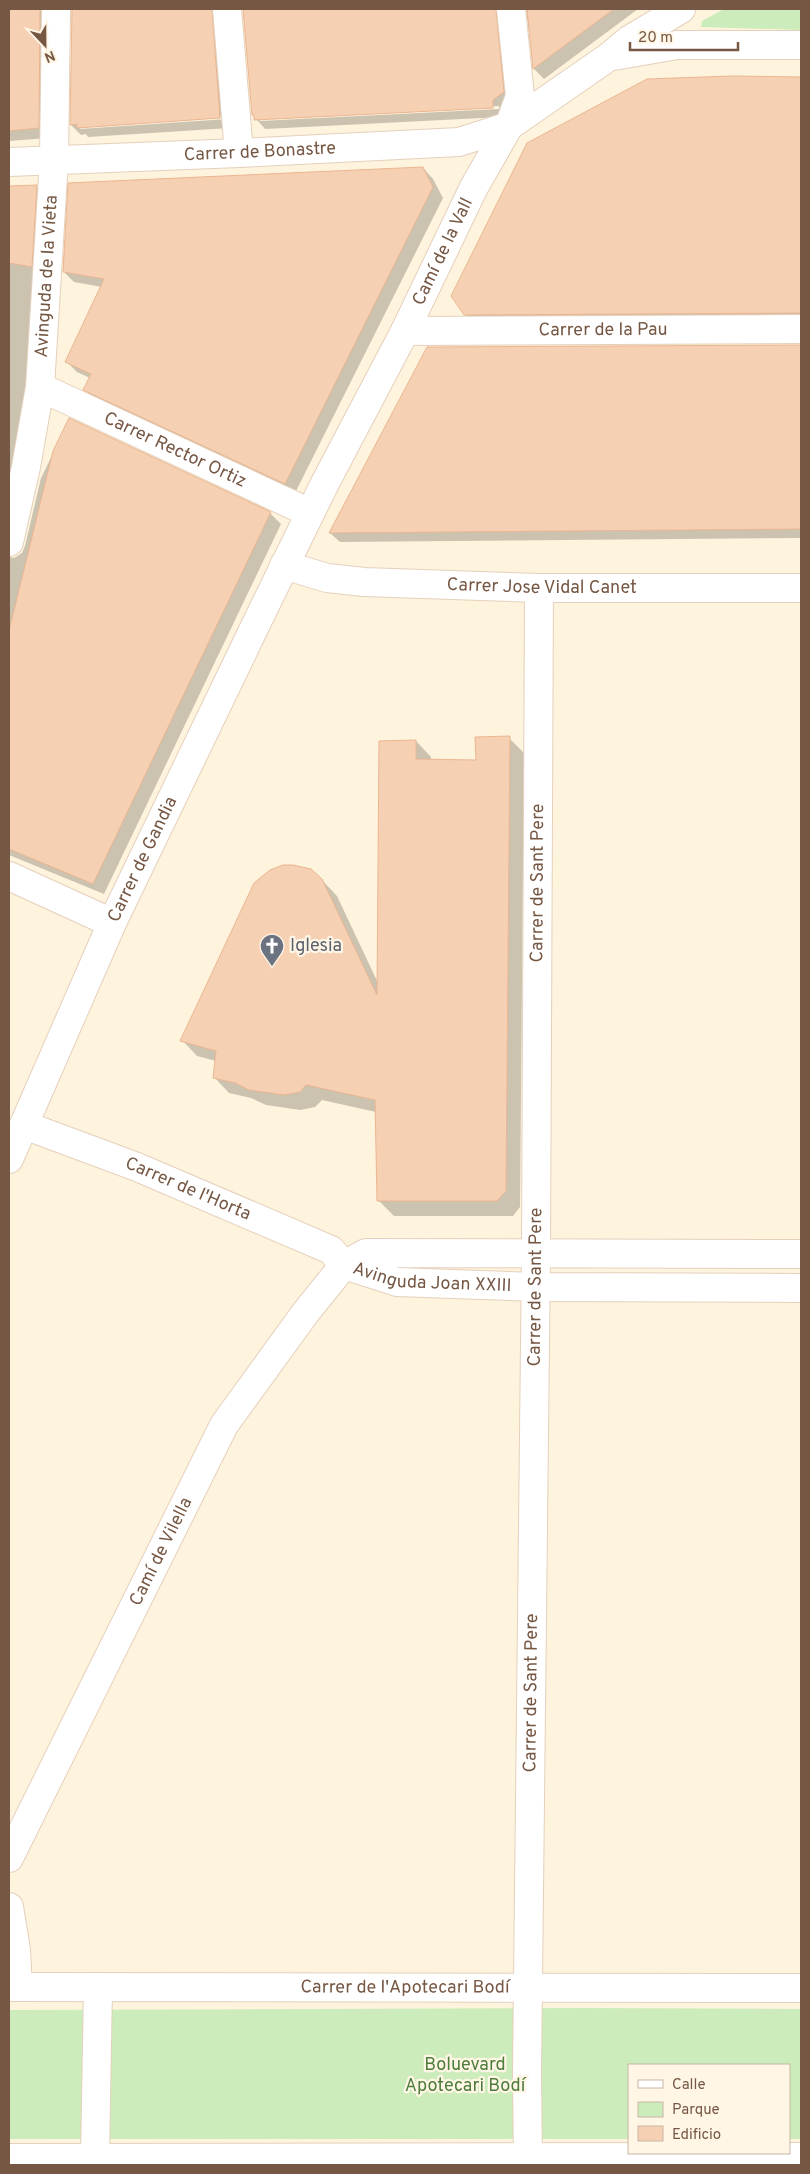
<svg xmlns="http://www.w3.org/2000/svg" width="810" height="2174" viewBox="0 0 810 2174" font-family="Overpass,sans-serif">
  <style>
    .green { fill: #cdecbb }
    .shadow { fill: #0003; fill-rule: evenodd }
    .building { fill: #f6d0b3; stroke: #eab691 }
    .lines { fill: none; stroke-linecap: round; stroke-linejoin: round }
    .minor-casing { stroke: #e5d0bc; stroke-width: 30 }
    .minor { stroke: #fff; stroke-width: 28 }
    .labels { text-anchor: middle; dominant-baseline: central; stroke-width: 4.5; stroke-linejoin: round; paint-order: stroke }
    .street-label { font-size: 18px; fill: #765744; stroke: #fff6e6 }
    .worship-label { font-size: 18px; fill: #5b616d; stroke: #fff6e6; text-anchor: start }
    .park-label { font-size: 18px; fill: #4c7d3b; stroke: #fff6e6 }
  </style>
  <rect width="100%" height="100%" fill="#fef3dd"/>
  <!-- green -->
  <g class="green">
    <path d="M 724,9 L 801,9 L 801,30 L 701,27 L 702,21 Z"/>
    <path d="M 582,2008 L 801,2009 L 801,2139 L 789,2139 L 789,2065 L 629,2065 L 629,2139 L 9,2139 L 9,2010 Z"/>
  </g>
  <!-- shadow -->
  <g class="shadow">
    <path d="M 9,9 L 55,9 L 48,138 L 9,141 Z"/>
    <path d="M 73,9 L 226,9 L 230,128 L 88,137 L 86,134 L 81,135 L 71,125 ZM 227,116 L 227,119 L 80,129 L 80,126 Z"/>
    <path d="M 244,9 L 510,9 L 513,102 L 502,117 L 265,129 L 253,115 ZM 499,106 L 499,109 L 260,121 L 260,118 Z"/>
    <path d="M 526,9 L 638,9 L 544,79 L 534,69 Z"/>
    <path d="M 801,77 L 801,323 L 475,325 L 465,314 L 648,80 Z"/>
    <path d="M 423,168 L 433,179 L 443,198 L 295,493 L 95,400 L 85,390 L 90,378 L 77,372 L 67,362 L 102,287 L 74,282 L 64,272 Z"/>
    <path d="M 9,186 L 36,186 L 47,197 L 9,529 Z"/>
    <path d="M 801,346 L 801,538 L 340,542 L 330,533 L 428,348 Z"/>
    <path d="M 70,419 L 270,513 L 281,524 L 104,894 L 9,855 L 9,557 L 14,558 L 22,553 L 25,546 L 41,478 Z"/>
    <path d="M 509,738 L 524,753 L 520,1207 L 513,1216 L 394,1216 L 378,1200 L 376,1112 L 322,1100 L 315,1107 L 300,1110 L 266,1105 L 251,1098 L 229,1093 L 214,1077 L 216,1061 L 197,1056 L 182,1040 L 322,880 L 337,896 L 378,983 L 416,741 L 431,757 L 431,761 L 477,761 Z"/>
  </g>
  <!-- building -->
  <g class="building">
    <path d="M 9,9 L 40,9 L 39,128 L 9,131 Z"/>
    <path d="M 72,9 L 212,9 L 220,118 L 77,128 L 77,124 L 70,125 Z"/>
    <path d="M 243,9 L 496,9 L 504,92 L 493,100 L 493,108 L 254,120 L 254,115 L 252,115 Z"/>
    <path d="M 527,9 L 614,9 L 533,69 Z"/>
    <path d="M 732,76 L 801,77 L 801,313 L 464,315 L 451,296 L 527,143 L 647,79 Z"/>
    <path d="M 423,167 L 433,187 L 285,484 L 83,390 L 91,374 L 65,362 L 104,279 L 63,272 L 68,183 Z"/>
    <path d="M 37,185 L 32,267 L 9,263 L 9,186 Z"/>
    <path d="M 801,345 L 801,529 L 329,533 L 427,347 Z"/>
    <path d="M 69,418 L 271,512 L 93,884 L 9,849 L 9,631 L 53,451 Z"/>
    <path d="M 510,736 L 506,1191 L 497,1201 L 377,1201 L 375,1100 L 306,1085 L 300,1092 L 284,1095 L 249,1090 L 235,1083 L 213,1078 L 216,1051 L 180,1041 L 254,883 L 270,870 L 283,865 L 293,865 L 311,869 L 322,879 L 377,995 L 379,741 L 416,740 L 416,759 L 476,760 L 475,737 Z"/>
  </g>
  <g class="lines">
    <defs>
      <g id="minor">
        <path d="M 227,9 L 239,153"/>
        <path d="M 614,56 L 677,45 L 801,45"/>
        <path d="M 509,126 L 520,96 L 511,9"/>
        <path id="s1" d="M 9,162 L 239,153 L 459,142 L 509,126"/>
        <path id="s2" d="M 405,331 L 801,329"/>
        <path id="s3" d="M 40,387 L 310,513"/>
        <path id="s4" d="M 9,542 L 26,467 L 40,387 L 54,160 L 56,9"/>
        <path id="s5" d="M 284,565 L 327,578 L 364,582 L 539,588 L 801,588"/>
        <path d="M 9,876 L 112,923"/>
        <path id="s6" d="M 24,1125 L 137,1167 L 331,1250 L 344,1265"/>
        <path id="s7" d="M 9,1159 L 112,923 L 258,620 L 324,485 L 405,331 L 474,187 L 509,126 L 610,56 L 629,40 L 681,9"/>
        <path id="s8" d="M 344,1265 L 397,1282 L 536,1287 L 801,1288"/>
        <path id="s9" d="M 9,1858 L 224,1425 L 306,1312 L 344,1265 L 366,1253 L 801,1254"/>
        <path d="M 9,1907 L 16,1950 L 18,1987"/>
        <path id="s10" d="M 9,1987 L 801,1988"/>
        <path d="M 9,2158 L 801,2157"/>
        <path d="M 95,2158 L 98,1987"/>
        <path id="s11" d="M 528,2165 L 527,2073 L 536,1253 L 539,588"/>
      </g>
    </defs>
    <!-- minor casing -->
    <use href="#minor" class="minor-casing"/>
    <!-- minor -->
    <use href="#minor" class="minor"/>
  </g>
  <!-- icons -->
  <defs>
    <symbol id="church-pin" viewBox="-11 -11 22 30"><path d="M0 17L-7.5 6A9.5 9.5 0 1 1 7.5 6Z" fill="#6b7280" stroke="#fff6e6"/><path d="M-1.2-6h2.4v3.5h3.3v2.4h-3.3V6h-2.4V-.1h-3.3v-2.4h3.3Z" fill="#fff"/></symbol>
  </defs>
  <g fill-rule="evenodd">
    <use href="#church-pin" x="258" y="932" width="28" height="38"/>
  </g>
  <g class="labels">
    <!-- street labels -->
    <g class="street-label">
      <text stroke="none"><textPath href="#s1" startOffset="251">Carrer de Bonastre</textPath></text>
      <text stroke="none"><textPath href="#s7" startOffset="1006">Camí de la Vall</textPath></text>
      <text stroke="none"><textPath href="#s4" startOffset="269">Avinguda de la Vieta</textPath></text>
      <text stroke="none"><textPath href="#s2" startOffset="198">Carrer de la Pau</textPath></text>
      <text stroke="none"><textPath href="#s3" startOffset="149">Carrer Rector Ortiz</textPath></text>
      <text stroke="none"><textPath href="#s5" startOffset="260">Carrer Jose Vidal Canet</textPath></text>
      <text stroke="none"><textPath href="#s7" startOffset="328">Carrer de Gandia</textPath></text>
      <text stroke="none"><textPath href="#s11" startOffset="1282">Carrer de Sant Pere</textPath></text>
      <text stroke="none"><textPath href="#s6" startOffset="176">Carrer de l'Horta</textPath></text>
      <text stroke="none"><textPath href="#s8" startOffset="90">Avinguda Joan XXIII</textPath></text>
      <text stroke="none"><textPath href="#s11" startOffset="878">Carrer de Sant Pere</textPath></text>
      <text stroke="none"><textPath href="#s9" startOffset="342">Camí de Vilella</textPath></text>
      <text stroke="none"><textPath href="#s11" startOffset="472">Carrer de Sant Pere</textPath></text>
      <text stroke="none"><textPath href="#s10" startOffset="396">Carrer de l'Apotecari Bodí</textPath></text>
    </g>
    <!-- worship labels -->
    <g class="worship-label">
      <text x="290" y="946">Iglesia</text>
    </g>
    <!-- park labels -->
    <g class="park-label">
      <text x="465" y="2065">Boluevard<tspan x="465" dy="21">Apotecari Bodí</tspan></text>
    </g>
  </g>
  <!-- border -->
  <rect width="810" height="2174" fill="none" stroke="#765744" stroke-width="20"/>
  <!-- legend -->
  <rect x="628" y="2064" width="162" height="90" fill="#fff6e6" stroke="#c8b6a5"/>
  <rect x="638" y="2080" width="25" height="8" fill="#ffffff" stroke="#c8b6a5"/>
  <text x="672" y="2089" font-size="15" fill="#765744">Calle</text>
  <rect x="638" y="2102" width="25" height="15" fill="#cdecbb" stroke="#c8b6a5"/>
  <text x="672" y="2114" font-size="15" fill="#765744">Parque</text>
  <rect x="638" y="2126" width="25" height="15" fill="#f6d0b3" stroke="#c8b6a5"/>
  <text x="672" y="2139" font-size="15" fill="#765744">Edificio</text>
  <!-- north arrow -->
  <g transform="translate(45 45) rotate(158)" stroke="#fff6e6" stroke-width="4" paint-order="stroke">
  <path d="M0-4L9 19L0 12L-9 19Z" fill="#765744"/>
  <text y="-8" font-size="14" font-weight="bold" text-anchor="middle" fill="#765744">N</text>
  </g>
  <!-- scale -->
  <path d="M630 42v8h108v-8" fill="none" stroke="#765744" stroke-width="2.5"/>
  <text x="638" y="42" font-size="15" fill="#765744" stroke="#fff6e6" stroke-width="4" paint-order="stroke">20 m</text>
</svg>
